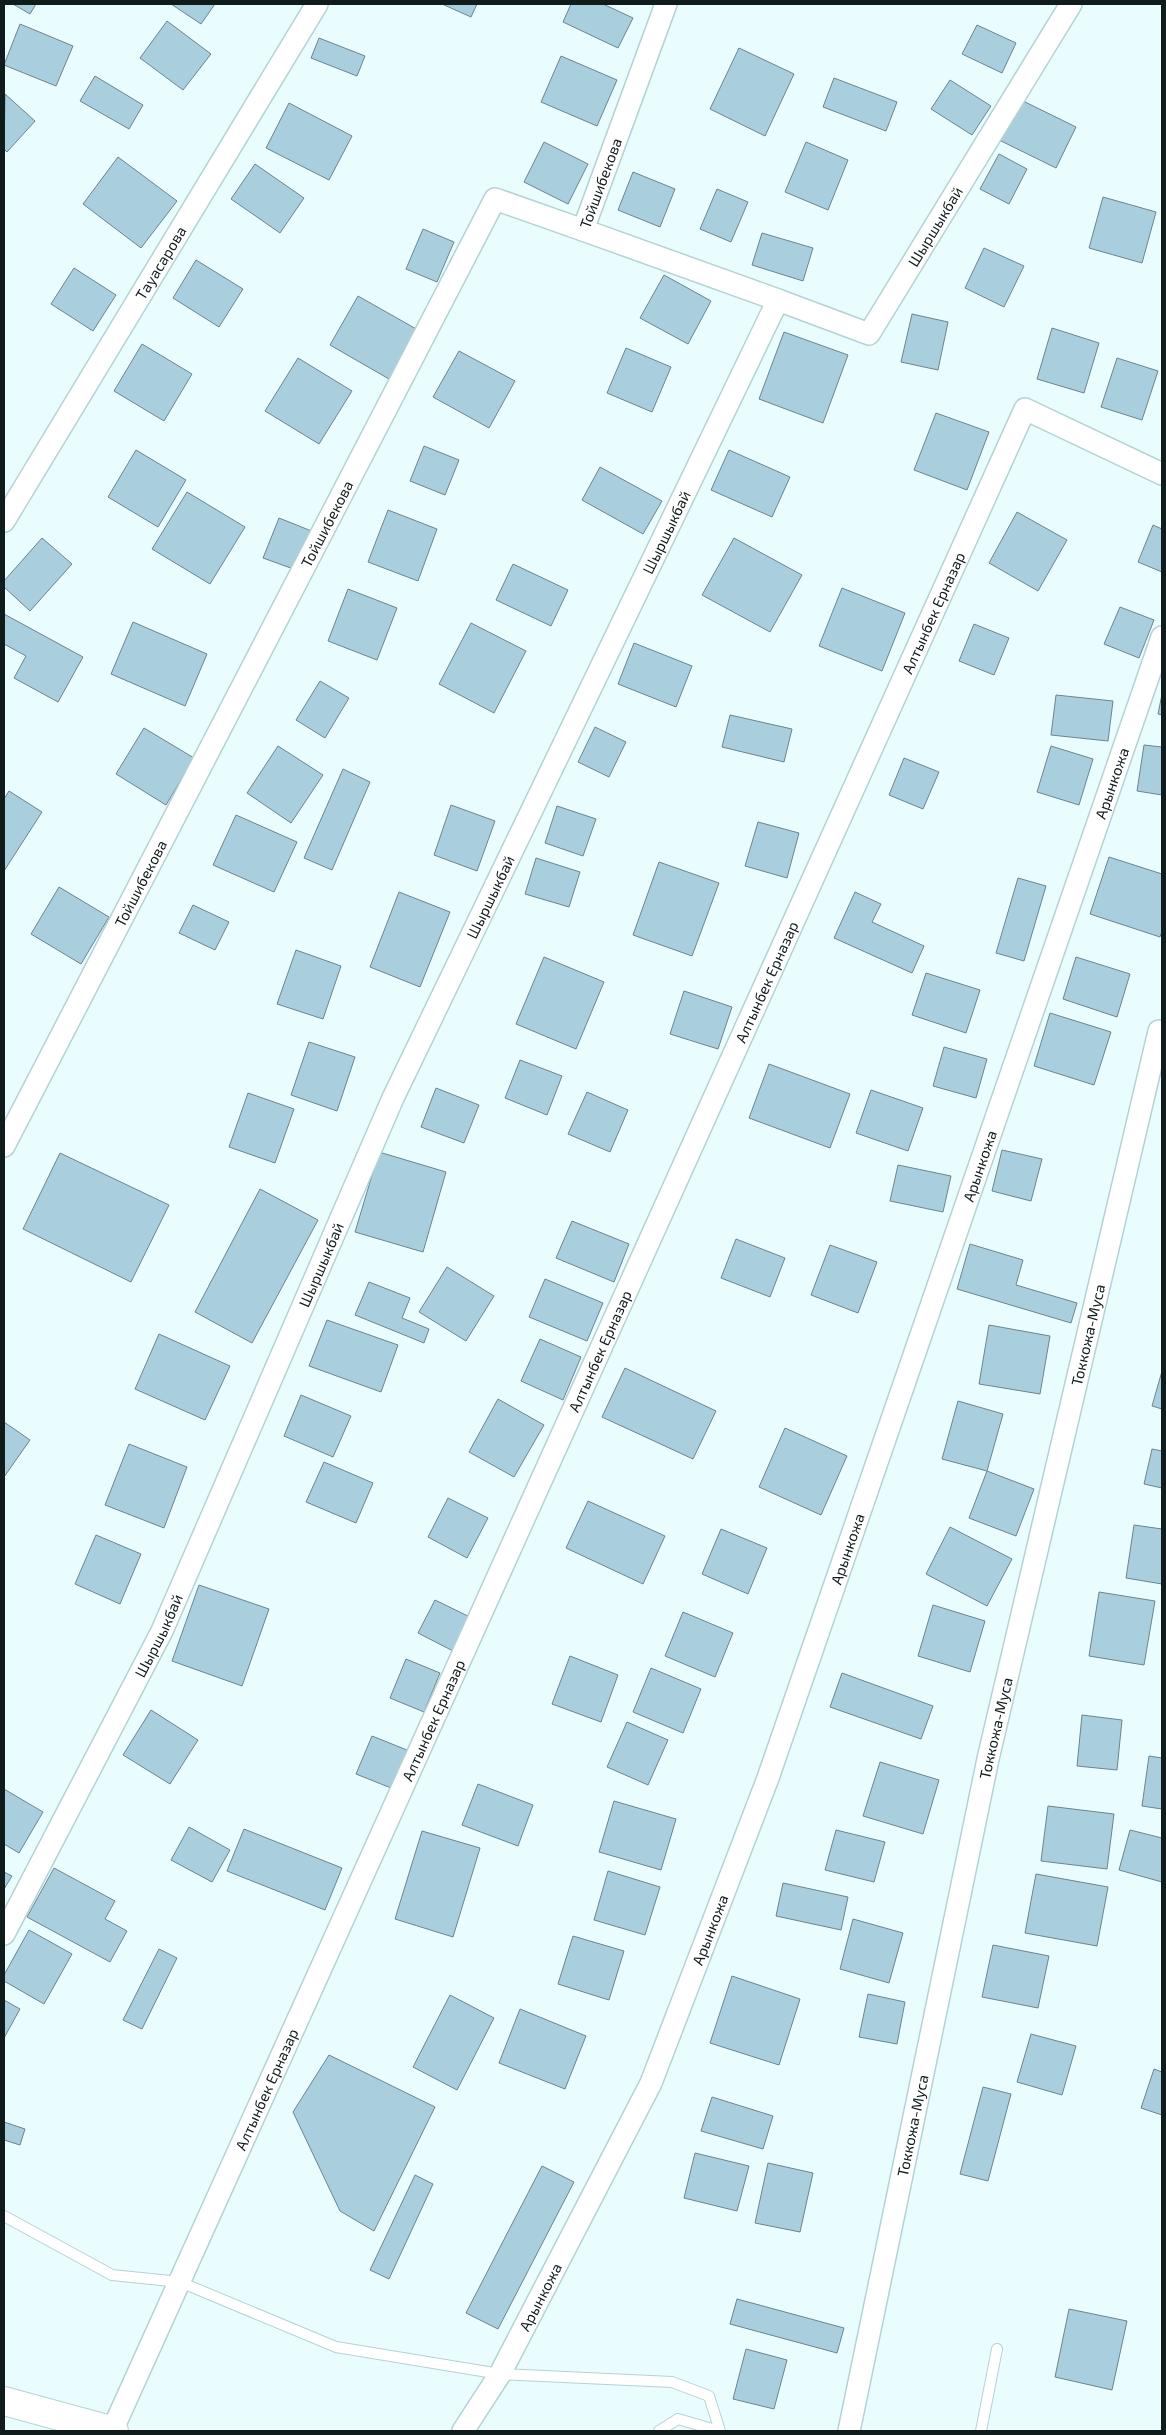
<svg xmlns="http://www.w3.org/2000/svg" width="1166" height="2435" viewBox="0 0 1166 2435" font-family="'Exo 2',sans-serif">
  <style>
    .building { fill: #a9cfdf; stroke: #6c848e }
    .lines { fill: none; stroke-linecap: round; stroke-linejoin: round }
    .lane-casing { stroke: #b4d2d4; stroke-width: 12 }
    .street-casing { stroke: #b4d2d4; stroke-width: 24 }
    .primary-casing { stroke: #b4d2d4; stroke-width: 30 }
    .lane { stroke: #fff; stroke-width: 10 }
    .street { stroke: #fff; stroke-width: 21 }
    .primary { stroke: #fff; stroke-width: 28 }
    .labels { text-anchor: middle; dominant-baseline: central; stroke-width: 4.5; stroke-linejoin: round; paint-order: stroke }
    .street-label { font-size: 15px; fill: #101b1c; stroke: #fff }
  </style>
  <rect width="100%" height="100%" fill="#eafdfe"/>
  <!-- building -->
  <g class="building">
    <path d="M 13,4 L 36,4 L 30,14 Z"/>
    <path d="M 171,4 L 215,4 L 201,24 Z"/>
    <path d="M 442,4 L 477,4 L 471,17 Z"/>
    <path d="M 571,4 L 603,4 L 633,18 L 618,48 L 563,22 Z"/>
    <path d="M 167,21 L 211,54 L 183,90 L 140,58 Z"/>
    <path d="M 20,24 L 73,46 L 56,86 L 4,65 Z"/>
    <path d="M 977,25 L 1016,43 L 1002,73 L 962,54 Z"/>
    <path d="M 319,38 L 365,56 L 357,76 L 311,58 Z"/>
    <path d="M 739,48 L 794,74 L 765,136 L 710,109 Z"/>
    <path d="M 561,56 L 617,80 L 597,126 L 541,102 Z"/>
    <path d="M 95,76 L 143,105 L 129,129 L 80,101 Z"/>
    <path d="M 834,78 L 897,102 L 886,131 L 823,107 Z"/>
    <path d="M 950,80 L 991,106 L 972,135 L 931,109 Z"/>
    <path d="M 5,94 L 35,121 L 7,152 L 4,149 Z"/>
    <path d="M 1019,99 L 1076,127 L 1056,168 L 999,140 Z"/>
    <path d="M 289,103 L 352,136 L 329,180 L 266,148 Z"/>
    <path d="M 544,142 L 588,164 L 568,204 L 524,182 Z"/>
    <path d="M 806,142 L 848,160 L 828,210 L 785,192 Z"/>
    <path d="M 999,154 L 1027,169 L 1009,204 L 980,189 Z"/>
    <path d="M 118,157 L 177,201 L 141,248 L 83,204 Z"/>
    <path d="M 255,164 L 304,198 L 280,233 L 231,199 Z"/>
    <path d="M 633,172 L 675,189 L 660,227 L 618,210 Z"/>
    <path d="M 717,189 L 748,202 L 731,242 L 700,229 Z"/>
    <path d="M 1103,197 L 1156,212 L 1142,263 L 1089,248 Z"/>
    <path d="M 423,229 L 454,242 L 437,282 L 406,269 Z"/>
    <path d="M 762,233 L 813,248 L 803,281 L 752,265 Z"/>
    <path d="M 984,248 L 1024,266 L 1004,307 L 965,288 Z"/>
    <path d="M 196,260 L 243,289 L 219,327 L 173,298 Z"/>
    <path d="M 74,268 L 116,295 L 93,331 L 51,304 Z"/>
    <path d="M 664,275 L 711,301 L 688,344 L 640,318 Z"/>
    <path d="M 358,296 L 418,330 L 389,379 L 330,345 Z"/>
    <path d="M 912,314 L 948,322 L 938,370 L 901,362 Z"/>
    <path d="M 1052,328 L 1099,343 L 1084,393 L 1037,379 Z"/>
    <path d="M 784,332 L 848,355 L 823,423 L 759,399 Z"/>
    <path d="M 142,344 L 192,374 L 164,421 L 114,391 Z"/>
    <path d="M 626,348 L 671,367 L 652,412 L 607,393 Z"/>
    <path d="M 459,351 L 515,381 L 489,428 L 433,397 Z"/>
    <path d="M 298,358 L 352,391 L 319,444 L 265,411 Z"/>
    <path d="M 1117,358 L 1158,371 L 1142,420 L 1101,407 Z"/>
    <path d="M 936,413 L 989,432 L 967,490 L 914,470 Z"/>
    <path d="M 424,446 L 459,460 L 445,495 L 410,481 Z"/>
    <path d="M 136,450 L 186,480 L 158,527 L 108,497 Z"/>
    <path d="M 729,450 L 790,477 L 772,517 L 711,490 Z"/>
    <path d="M 600,467 L 662,501 L 643,534 L 582,500 Z"/>
    <path d="M 187,492 L 245,527 L 210,584 L 152,549 Z"/>
    <path d="M 388,510 L 437,529 L 418,581 L 368,562 Z"/>
    <path d="M 1017,512 L 1067,540 L 1038,591 L 989,563 Z"/>
    <path d="M 279,518 L 314,532 L 299,571 L 263,558 Z"/>
    <path d="M 1153,525 L 1162,529 L 1162,572 L 1138,562 Z"/>
    <path d="M 42,538 L 72,564 L 30,611 L 4,587 L 4,581 Z"/>
    <path d="M 734,538 L 802,575 L 770,632 L 702,595 Z"/>
    <path d="M 513,564 L 568,590 L 551,626 L 496,600 Z"/>
    <path d="M 842,588 L 905,613 L 882,671 L 819,646 Z"/>
    <path d="M 348,589 L 397,608 L 377,660 L 328,641 Z"/>
    <path d="M 1120,607 L 1154,620 L 1139,658 L 1104,644 Z"/>
    <path d="M 4,614 L 83,657 L 58,702 L 14,678 L 26,656 L 4,644 Z"/>
    <path d="M 133,622 L 207,654 L 185,706 L 111,674 Z"/>
    <path d="M 471,623 L 526,651 L 494,713 L 439,684 Z"/>
    <path d="M 974,624 L 1009,638 L 994,675 L 959,661 Z"/>
    <path d="M 634,643 L 692,666 L 676,707 L 618,684 Z"/>
    <path d="M 320,681 L 349,698 L 325,738 L 296,720 Z"/>
    <path d="M 1162,694 L 1162,715 L 1158,714 Z"/>
    <path d="M 1056,695 L 1113,701 L 1108,741 L 1051,735 Z"/>
    <path d="M 730,715 L 792,729 L 784,762 L 722,747 Z"/>
    <path d="M 595,727 L 626,742 L 609,777 L 578,762 Z"/>
    <path d="M 144,728 L 194,758 L 166,805 L 116,774 Z"/>
    <path d="M 1144,745 L 1162,747 L 1162,795 L 1137,791 Z"/>
    <path d="M 278,746 L 323,775 L 291,823 L 247,793 Z"/>
    <path d="M 1051,746 L 1093,759 L 1079,805 L 1037,792 Z"/>
    <path d="M 904,758 L 939,772 L 923,809 L 889,795 Z"/>
    <path d="M 343,769 L 370,782 L 332,870 L 304,858 Z"/>
    <path d="M 9,791 L 42,812 L 4,871 L 4,799 Z"/>
    <path d="M 451,805 L 495,821 L 477,871 L 434,855 Z"/>
    <path d="M 557,806 L 596,819 L 583,856 L 545,843 Z"/>
    <path d="M 236,815 L 297,842 L 274,892 L 213,865 Z"/>
    <path d="M 758,822 L 799,833 L 787,878 L 745,866 Z"/>
    <path d="M 1109,857 L 1162,874 L 1162,931 L 1160,937 L 1090,914 Z"/>
    <path d="M 536,858 L 580,872 L 569,907 L 525,894 Z"/>
    <path d="M 659,862 L 719,883 L 692,956 L 633,935 Z"/>
    <path d="M 1018,878 L 1046,886 L 1024,961 L 996,953 Z"/>
    <path d="M 59,887 L 109,917 L 81,964 L 31,934 Z"/>
    <path d="M 399,892 L 450,912 L 420,987 L 370,967 Z"/>
    <path d="M 855,892 L 881,904 L 872,922 L 924,946 L 912,973 L 834,938 Z"/>
    <path d="M 193,905 L 229,922 L 215,950 L 179,933 Z"/>
    <path d="M 296,950 L 341,966 L 323,1019 L 277,1004 Z"/>
    <path d="M 544,957 L 604,982 L 576,1049 L 516,1024 Z"/>
    <path d="M 1076,957 L 1130,974 L 1117,1017 L 1063,999 Z"/>
    <path d="M 926,973 L 980,990 L 966,1033 L 912,1015 Z"/>
    <path d="M 684,991 L 732,1007 L 718,1049 L 670,1034 Z"/>
    <path d="M 1050,1013 L 1111,1032 L 1094,1085 L 1034,1066 Z"/>
    <path d="M 309,1042 L 355,1057 L 337,1111 L 291,1095 Z"/>
    <path d="M 944,1047 L 987,1059 L 976,1098 L 933,1086 Z"/>
    <path d="M 520,1060 L 562,1076 L 547,1115 L 505,1098 Z"/>
    <path d="M 769,1064 L 850,1094 L 830,1148 L 749,1118 Z"/>
    <path d="M 436,1088 L 479,1105 L 464,1143 L 421,1127 Z"/>
    <path d="M 871,1090 L 923,1108 L 908,1151 L 856,1133 Z"/>
    <path d="M 587,1092 L 628,1110 L 610,1152 L 568,1134 Z"/>
    <path d="M 248,1093 L 294,1109 L 275,1163 L 229,1147 Z"/>
    <path d="M 1002,1150 L 1042,1159 L 1031,1201 L 992,1191 Z"/>
    <path d="M 379,1152 L 446,1172 L 423,1252 L 355,1232 Z"/>
    <path d="M 60,1153 L 169,1205 L 131,1282 L 23,1229 Z"/>
    <path d="M 898,1165 L 951,1176 L 943,1212 L 890,1201 Z"/>
    <path d="M 260,1189 L 318,1220 L 252,1343 L 195,1312 Z"/>
    <path d="M 572,1221 L 629,1244 L 614,1282 L 556,1258 Z"/>
    <path d="M 736,1239 L 785,1258 L 770,1297 L 721,1278 Z"/>
    <path d="M 970,1244 L 1023,1260 L 1016,1285 L 1077,1303 L 1071,1323 L 957,1289 Z"/>
    <path d="M 830,1245 L 877,1262 L 858,1313 L 811,1295 Z"/>
    <path d="M 447,1267 L 494,1296 L 466,1341 L 419,1312 Z"/>
    <path d="M 545,1279 L 603,1303 L 587,1341 L 529,1317 Z"/>
    <path d="M 369,1282 L 410,1298 L 402,1318 L 429,1329 L 424,1343 L 355,1315 Z"/>
    <path d="M 327,1320 L 398,1345 L 381,1392 L 309,1366 Z"/>
    <path d="M 989,1325 L 1050,1336 L 1040,1394 L 979,1384 Z"/>
    <path d="M 159,1334 L 230,1366 L 205,1420 L 135,1389 Z"/>
    <path d="M 540,1339 L 581,1357 L 563,1400 L 521,1381 Z"/>
    <path d="M 625,1368 L 716,1411 L 693,1459 L 602,1417 Z"/>
    <path d="M 1162,1371 L 1162,1409 L 1152,1406 Z"/>
    <path d="M 301,1395 L 351,1416 L 333,1457 L 284,1436 Z"/>
    <path d="M 498,1399 L 544,1425 L 514,1477 L 469,1452 Z"/>
    <path d="M 958,1401 L 1003,1414 L 987,1471 L 942,1459 Z"/>
    <path d="M 4,1422 L 30,1440 L 4,1477 Z"/>
    <path d="M 785,1428 L 847,1456 L 821,1515 L 759,1487 Z"/>
    <path d="M 129,1444 L 187,1467 L 164,1528 L 105,1505 Z"/>
    <path d="M 1152,1449 L 1162,1451 L 1162,1488 L 1144,1484 Z"/>
    <path d="M 324,1462 L 373,1483 L 356,1523 L 306,1502 Z"/>
    <path d="M 987,1471 L 1034,1489 L 1016,1536 L 969,1518 Z"/>
    <path d="M 448,1498 L 488,1518 L 467,1558 L 428,1537 Z"/>
    <path d="M 588,1501 L 665,1536 L 643,1584 L 566,1548 Z"/>
    <path d="M 1134,1525 L 1162,1529 L 1162,1584 L 1126,1578 Z"/>
    <path d="M 950,1527 L 1012,1559 L 987,1606 L 926,1574 Z"/>
    <path d="M 721,1529 L 767,1548 L 748,1594 L 702,1574 Z"/>
    <path d="M 96,1535 L 141,1554 L 120,1604 L 75,1584 Z"/>
    <path d="M 199,1585 L 269,1609 L 242,1686 L 172,1661 Z"/>
    <path d="M 1099,1592 L 1155,1601 L 1144,1665 L 1089,1656 Z"/>
    <path d="M 435,1600 L 474,1619 L 457,1653 L 418,1633 Z"/>
    <path d="M 933,1605 L 985,1621 L 970,1672 L 918,1656 Z"/>
    <path d="M 683,1612 L 733,1633 L 715,1677 L 665,1656 Z"/>
    <path d="M 570,1656 L 618,1675 L 601,1722 L 552,1704 Z"/>
    <path d="M 406,1659 L 440,1673 L 424,1712 L 390,1698 Z"/>
    <path d="M 651,1668 L 701,1689 L 683,1733 L 633,1712 Z"/>
    <path d="M 842,1673 L 933,1706 L 921,1739 L 830,1707 Z"/>
    <path d="M 151,1710 L 198,1740 L 170,1784 L 123,1755 Z"/>
    <path d="M 1082,1715 L 1122,1720 L 1117,1770 L 1077,1766 Z"/>
    <path d="M 627,1722 L 668,1740 L 648,1785 L 607,1767 Z"/>
    <path d="M 372,1736 L 407,1750 L 391,1788 L 356,1774 Z"/>
    <path d="M 1149,1756 L 1162,1758 L 1162,1809 L 1142,1806 Z"/>
    <path d="M 880,1762 L 939,1780 L 923,1834 L 863,1816 Z"/>
    <path d="M 478,1784 L 533,1805 L 518,1846 L 462,1825 Z"/>
    <path d="M 4,1789 L 43,1812 L 19,1853 L 4,1844 Z"/>
    <path d="M 614,1801 L 676,1819 L 661,1870 L 599,1852 Z"/>
    <path d="M 1048,1806 L 1114,1814 L 1107,1869 L 1041,1861 Z"/>
    <path d="M 189,1827 L 230,1850 L 212,1882 L 171,1860 Z"/>
    <path d="M 244,1829 L 342,1868 L 325,1910 L 227,1871 Z"/>
    <path d="M 836,1830 L 885,1842 L 874,1882 L 825,1870 Z"/>
    <path d="M 1130,1830 L 1162,1838 L 1162,1882 L 1119,1870 Z"/>
    <path d="M 422,1831 L 480,1848 L 453,1937 L 395,1919 Z"/>
    <path d="M 54,1868 L 115,1901 L 105,1919 L 127,1931 L 110,1962 L 27,1917 Z"/>
    <path d="M 608,1871 L 660,1887 L 645,1935 L 594,1920 Z"/>
    <path d="M 4,1872 L 12,1876 L 4,1889 Z"/>
    <path d="M 1036,1874 L 1108,1887 L 1097,1946 L 1025,1933 Z"/>
    <path d="M 783,1883 L 848,1897 L 841,1930 L 776,1916 Z"/>
    <path d="M 853,1919 L 903,1933 L 889,1983 L 840,1969 Z"/>
    <path d="M 29,1930 L 72,1954 L 44,2004 L 4,1981 L 4,1975 Z"/>
    <path d="M 573,1936 L 624,1951 L 609,2000 L 558,1984 Z"/>
    <path d="M 993,1945 L 1049,1956 L 1038,2008 L 982,1997 Z"/>
    <path d="M 159,1949 L 177,1958 L 142,2029 L 123,2020 Z"/>
    <path d="M 732,1976 L 800,1999 L 779,2065 L 710,2043 Z"/>
    <path d="M 868,1994 L 905,2002 L 897,2044 L 859,2037 Z"/>
    <path d="M 450,1995 L 494,2018 L 457,2090 L 413,2067 Z"/>
    <path d="M 4,2000 L 20,2009 L 4,2038 Z"/>
    <path d="M 520,2009 L 586,2036 L 565,2089 L 499,2063 Z"/>
    <path d="M 1031,2034 L 1076,2046 L 1062,2095 L 1017,2082 Z"/>
    <path d="M 329,2055 L 435,2107 L 374,2231 L 340,2211 L 293,2112 Z"/>
    <path d="M 1154,2069 L 1162,2072 L 1162,2115 L 1141,2108 Z"/>
    <path d="M 983,2087 L 1011,2094 L 988,2181 L 960,2174 Z"/>
    <path d="M 712,2097 L 773,2116 L 763,2149 L 701,2131 Z"/>
    <path d="M 4,2122 L 25,2129 L 20,2145 L 4,2140 Z"/>
    <path d="M 695,2153 L 749,2166 L 737,2211 L 684,2198 Z"/>
    <path d="M 768,2163 L 813,2173 L 800,2232 L 755,2223 Z"/>
    <path d="M 542,2166 L 574,2182 L 498,2329 L 466,2313 Z"/>
    <path d="M 415,2175 L 433,2184 L 389,2279 L 370,2270 Z"/>
    <path d="M 737,2299 L 844,2328 L 837,2353 L 730,2324 Z"/>
    <path d="M 1069,2309 L 1127,2321 L 1112,2390 L 1055,2377 Z"/>
    <path d="M 746,2349 L 787,2360 L 774,2409 L 733,2399 Z"/>
  </g>
  <g class="lines">
    <defs>
      <g id="lane">
        <path d="M 4,2216 L 112,2275 L 180,2282 L 336,2347 L 500,2374 L 672,2382 L 709,2396 L 720,2431"/>
        <path d="M 659,2431 L 678,2419 L 719,2431"/>
        <path d="M 981,2431 L 997,2349"/>
      </g>
      <g id="street">
        <path d="M 583,230 L 778,300"/>
        <path id="s1" d="M 4,521 L 317,4"/>
        <path id="s2" d="M 4,1146 L 495,199 L 583,230 L 666,4"/>
        <path id="s3" d="M 4,1934 L 162,1631 L 393,1098 L 778,300 L 869,334 L 1071,4"/>
        <path id="s4" d="M 112,2431 L 1025,409 L 1162,474"/>
        <path id="s5" d="M 463,2431 L 500,2374 L 651,2083 L 768,1778 L 1162,637"/>
        <path id="s6" d="M 849,2431 L 988,1759 L 1159,1031"/>
      </g>
      <path id="primary" d="M 4,2401 L 114,2431"/>
    </defs>
    <!-- lane casing -->
    <use href="#lane" class="lane-casing"/>
    <!-- street casing -->
    <use href="#street" class="street-casing"/>
    <!-- primary casing -->
    <use href="#primary" class="primary-casing"/>
    <!-- lane -->
    <use href="#lane" class="lane"/>
    <!-- street -->
    <use href="#street" class="street"/>
    <!-- primary -->
    <use href="#primary" class="primary"/>
  </g>
  <g class="labels">
    <!-- street labels -->
    <g class="street-label">
      <text stroke="none"><textPath href="#s2" startOffset="1210">Тойшибекова</textPath></text>
      <text stroke="none"><textPath href="#s3" startOffset="2032">Шыршыкбай</textPath></text>
      <text stroke="none"><textPath href="#s1" startOffset="302">Тауасарова</textPath></text>
      <text stroke="none"><textPath href="#s2" startOffset="701">Тойшибекова</textPath></text>
      <text stroke="none"><textPath href="#s3" startOffset="1551">Шыршыкбай</textPath></text>
      <text stroke="none"><textPath href="#s4" startOffset="1995">Алтынбек Ерназар</textPath></text>
      <text stroke="none"><textPath href="#s5" startOffset="1775">Арынкожа</textPath></text>
      <text stroke="none"><textPath href="#s2" startOffset="296">Тойшибекова</textPath></text>
      <text stroke="none"><textPath href="#s3" startOffset="1146">Шыршыкбай</textPath></text>
      <text stroke="none"><textPath href="#s4" startOffset="1590">Алтынбек Ерназар</textPath></text>
      <text stroke="none"><textPath href="#s5" startOffset="1370">Арынкожа</textPath></text>
      <text stroke="none"><textPath href="#s3" startOffset="741">Шыршыкбай</textPath></text>
      <text stroke="none"><textPath href="#s6" startOffset="1122">Токкожа-Муса</textPath></text>
      <text stroke="none"><textPath href="#s4" startOffset="1185">Алтынбек Ерназар</textPath></text>
      <text stroke="none"><textPath href="#s5" startOffset="965">Арынкожа</textPath></text>
      <text stroke="none"><textPath href="#s3" startOffset="336">Шыршыкбай</textPath></text>
      <text stroke="none"><textPath href="#s4" startOffset="780">Алтынбек Ерназар</textPath></text>
      <text stroke="none"><textPath href="#s6" startOffset="718">Токкожа-Муса</textPath></text>
      <text stroke="none"><textPath href="#s5" startOffset="560">Арынкожа</textPath></text>
      <text stroke="none"><textPath href="#s4" startOffset="375">Алтынбек Ерназар</textPath></text>
      <text stroke="none"><textPath href="#s6" startOffset="312">Токкожа-Муса</textPath></text>
      <text stroke="none"><textPath href="#s5" startOffset="155">Арынкожа</textPath></text>
    </g>
  </g>
  <!-- border -->
  <rect width="1166" height="2435" fill="none" stroke="#101b1c" stroke-width="10"/>
</svg>
